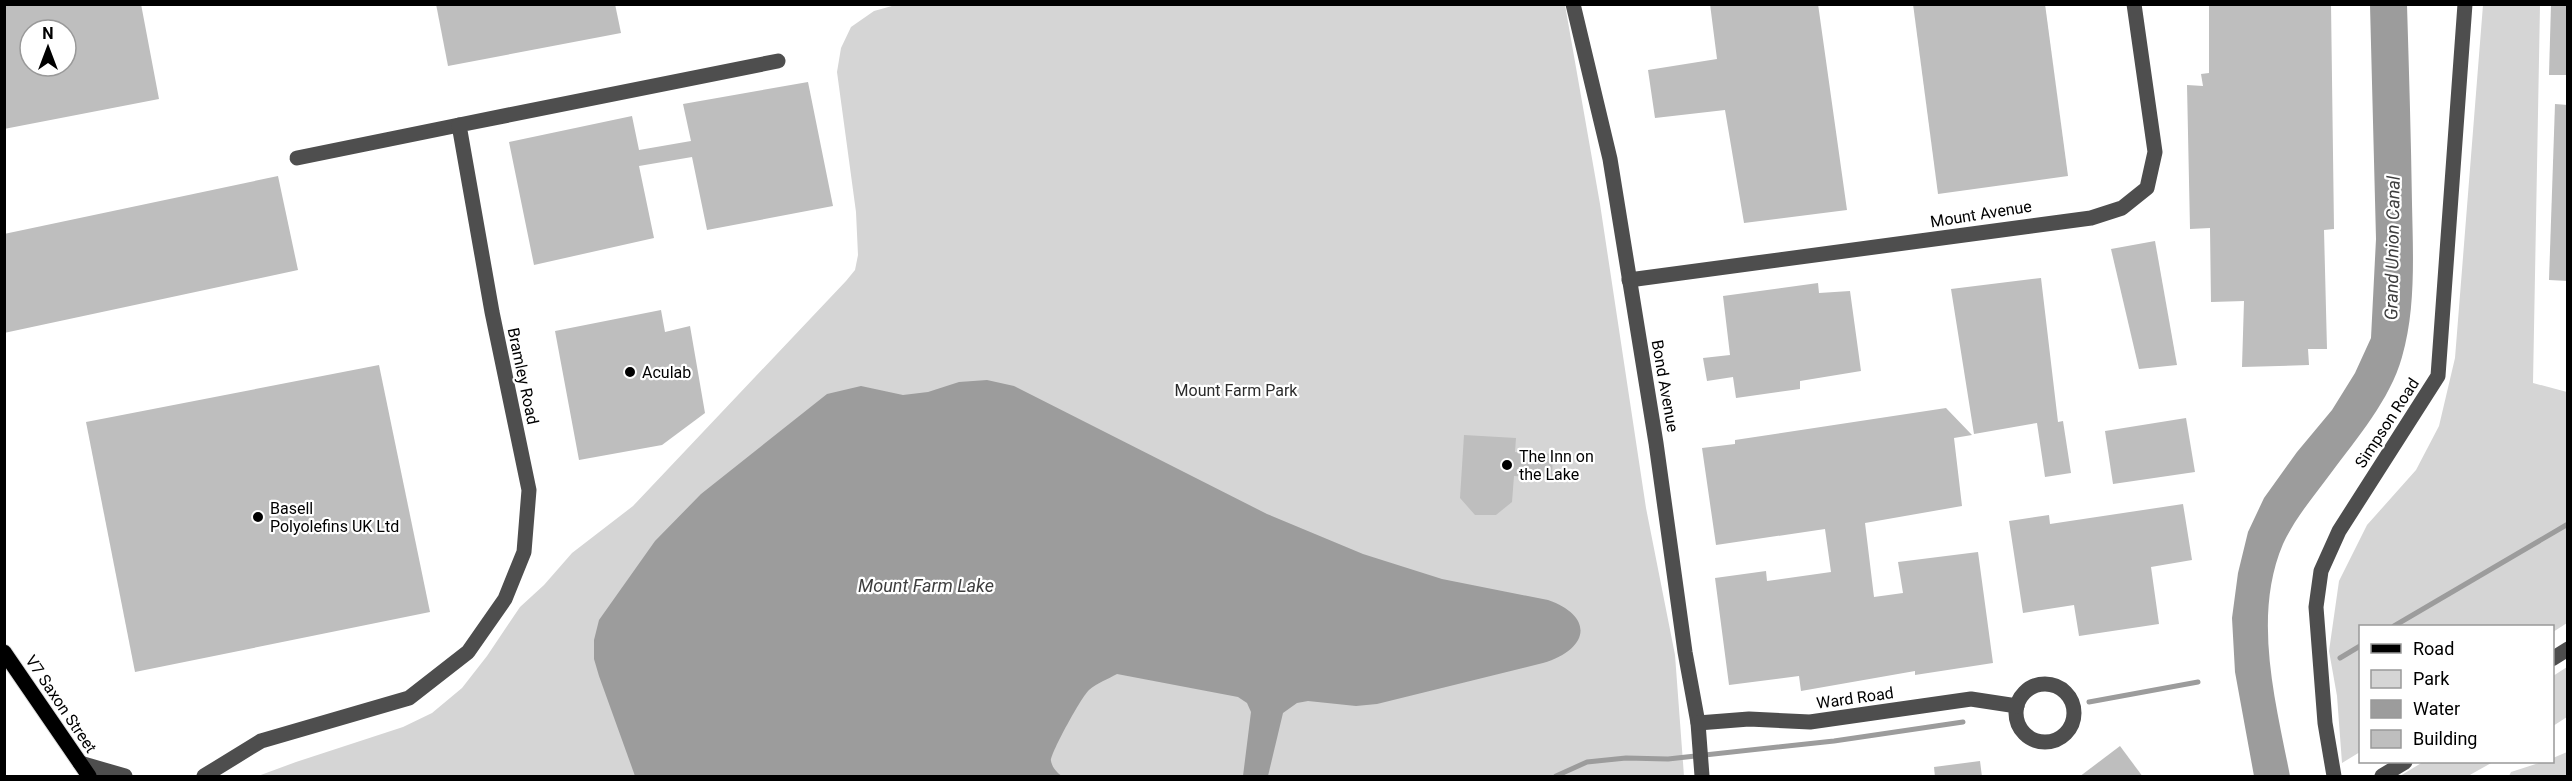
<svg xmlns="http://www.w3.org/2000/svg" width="2572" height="781" viewBox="0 0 2572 781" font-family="Roboto,sans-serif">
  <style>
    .green { fill: #d5d5d5 }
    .water { fill: #9c9c9c }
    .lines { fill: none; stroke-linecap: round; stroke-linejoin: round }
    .stream { stroke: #9c9c9c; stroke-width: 5 }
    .building { fill: #bebebe; fill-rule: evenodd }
    .major-casing { stroke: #dbdbdb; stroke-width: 17 }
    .minor { stroke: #4e4e4e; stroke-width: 15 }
    .major { stroke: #000; stroke-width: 15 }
    .poi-dot { fill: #000; stroke: #fff; stroke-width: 2 }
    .labels { text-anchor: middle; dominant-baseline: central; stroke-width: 4.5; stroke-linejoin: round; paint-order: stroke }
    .street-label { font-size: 16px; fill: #000; stroke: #fff }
    .poi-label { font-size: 16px; fill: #000; stroke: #fff; text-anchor: start }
    .park-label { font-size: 16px; fill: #2c2c2c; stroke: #fff }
    .water-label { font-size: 18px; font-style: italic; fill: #3d3d3d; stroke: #fff }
  </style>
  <rect width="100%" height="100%" fill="#fff"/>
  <!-- green -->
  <g class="green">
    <path d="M 899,4 L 1565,5 L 1600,204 L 1646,508 L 1675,655 L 1684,776 L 258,776 L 296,762 L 403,727 L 432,713 L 462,688 L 487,656 L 520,607 L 544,585 L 572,553 L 633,506 L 846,281 L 855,270 L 858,255 L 856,212 L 837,72 L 841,48 L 851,27 L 874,11 Z"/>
    <path d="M 2483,5 L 2540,5 L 2533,383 L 2567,392 L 2567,623 L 2553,632 L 2552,626 L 2360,626 L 2360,752 L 2342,763 L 2337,696 L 2329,651 L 2339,581 L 2367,525 L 2416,470 L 2439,426 L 2455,358 Z"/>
    <path d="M 2567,667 L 2567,717 L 2553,726 L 2553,676 Z"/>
    <path d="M 2567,752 L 2567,776 L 2509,776 L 2511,772 L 2542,762 L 2552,762 L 2553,758 Z"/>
    <path d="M 2423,762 L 2493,762 L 2468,776 L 2400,776 Z"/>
  </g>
  <!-- water -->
  <g class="water">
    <path d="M 2370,5 L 2407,5 C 2409,71 2411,138 2412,204 C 2413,254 2416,309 2402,357 C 2390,400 2357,438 2331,473 C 2314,496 2295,518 2283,544 C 2252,617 2276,703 2290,776 L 2254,776 L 2235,672 L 2232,618 L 2238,573 L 2248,532 L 2264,498 L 2297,452 L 2332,410 L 2355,373 L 2371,338 L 2376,239 Z"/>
    <path d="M 987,380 L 1014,386 L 1267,514 L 1363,554 L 1442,579 L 1548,600 C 1596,617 1588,650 1543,663 L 1377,704 L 1356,706 L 1308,701 L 1297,703 L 1283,713 L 1268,776 L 1243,776 L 1251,712 L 1247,703 L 1238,697 L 1117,674 C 1108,679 1097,683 1089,690 C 1082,696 1050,754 1051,761 C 1052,767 1057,773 1062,776 L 635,776 L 599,676 L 594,659 L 594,640 L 599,620 L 655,541 L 701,494 L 827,394 L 861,386 L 903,395 L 928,392 L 959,382 Z"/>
  </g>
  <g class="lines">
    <!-- stream -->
    <g class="stream">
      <path d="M 2394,626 L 2568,524"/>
      <path d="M 2340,658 L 2360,646"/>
      <path d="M 2089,702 L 2198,682"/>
      <path d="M 1556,776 L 1587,762 L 1626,758 L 1668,759 L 1834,741 L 1963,722"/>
    </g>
  </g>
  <!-- building -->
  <g class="building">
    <path d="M 4,4 L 141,4 L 159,99 L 4,129 ZM 30,30 L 66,30 L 66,66 L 30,66 Z"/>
    <path d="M 436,4 L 615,4 L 621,33 L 448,66 Z"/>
    <path d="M 1710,4 L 1818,4 L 1847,210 L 1744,223 L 1725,110 L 1655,118 L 1648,70 L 1717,59 Z"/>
    <path d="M 1913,4 L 2045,4 L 2068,176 L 1938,194 Z"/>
    <path d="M 2209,4 L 2331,4 L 2334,229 L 2324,230 L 2327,349 L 2308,349 L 2309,365 L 2242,367 L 2244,301 L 2211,302 L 2210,228 L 2190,229 L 2187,85 L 2203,86 L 2201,74 L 2209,73 Z"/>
    <path d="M 2551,4 L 2568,4 L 2568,75 L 2549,75 Z"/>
    <path d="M 808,82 L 833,206 L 707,230 L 692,157 L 639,166 L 654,238 L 534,265 L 509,142 L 632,116 L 639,150 L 691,141 L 683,104 Z"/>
    <path d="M 2555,104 L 2568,105 L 2568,281 L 2549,280 Z"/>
    <path d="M 278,176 L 298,270 L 4,333 L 4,234 Z"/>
    <path d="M 2155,241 L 2177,365 L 2139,369 L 2111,249 Z"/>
    <path d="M 2041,278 L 2058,422 L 2063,421 L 2071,473 L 2045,477 L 2037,423 L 1974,434 L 1951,289 Z"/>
    <path d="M 1818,283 L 1819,293 L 1850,291 L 1861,371 L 1800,381 L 1800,389 L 1736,398 L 1733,377 L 1707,381 L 1703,358 L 1730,355 L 1723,296 Z"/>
    <path d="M 661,310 L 665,332 L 690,326 L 705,413 L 662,445 L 579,460 L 555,331 Z"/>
    <path d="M 379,365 L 430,612 L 135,672 L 86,422 Z"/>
    <path d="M 1946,408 L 1972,435 L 1954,438 L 1962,506 L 1865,523 L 1874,597 L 1903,593 L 1898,562 L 1978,552 L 1993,663 L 1915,675 L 1915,671 L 1801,691 L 1799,676 L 1729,685 L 1715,578 L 1766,571 L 1767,581 L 1831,572 L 1825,529 L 1716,545 L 1702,448 L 1735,444 L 1735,440 Z"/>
    <path d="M 2186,418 L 2195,472 L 2113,484 L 2105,431 Z"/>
    <path d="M 1464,435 L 1516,438 L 1515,452 L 1553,454 L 1552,478 L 1514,476 L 1512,502 L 1496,515 L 1475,515 L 1460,498 Z"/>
    <path d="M 2183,504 L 2192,560 L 2151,567 L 2159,624 L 2079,636 L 2074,605 L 2023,613 L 2009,521 L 2049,515 L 2050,524 Z"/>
    <path d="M 2120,746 L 2143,777 L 2079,777 Z"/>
    <path d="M 1980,761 L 1982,777 L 1935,777 L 1934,767 Z"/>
  </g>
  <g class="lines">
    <defs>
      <path id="major" d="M 4,652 L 89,776"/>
    </defs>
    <!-- major casing -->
    <use href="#major" class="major-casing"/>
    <!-- minor -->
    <g class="minor">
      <path d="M 1573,4 L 1610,159 L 1656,443 L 1685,652 L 1698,723 L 1702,776"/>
      <path d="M 297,158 L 459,125"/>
      <path d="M 1629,280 L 2091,218 L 2122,208 L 2147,188 L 2155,152 L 2134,4"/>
      <path d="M 2552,659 L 2568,649"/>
      <circle cx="2045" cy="713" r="29"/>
      <path d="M 1698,723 L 1749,719 L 1810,722 L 1971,699 L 2017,706"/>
      <path d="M 80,763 L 125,776"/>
      <path d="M 204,776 L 261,741 L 409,698 L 468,652 L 505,599 L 524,552 L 529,490 L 492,312 L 459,125 L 778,61"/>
      <path d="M 2334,776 L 2325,723 L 2316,607 L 2321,571 L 2339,531 L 2438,376 L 2465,4"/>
      <path d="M 2382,776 L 2405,762"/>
    </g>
    <!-- major -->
    <use href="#major" class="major"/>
  </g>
  <!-- markers -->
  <g class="poi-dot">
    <circle cx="630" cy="372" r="6"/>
    <circle cx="1507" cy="465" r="6"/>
    <circle cx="258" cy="517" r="6"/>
  </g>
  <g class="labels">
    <!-- street labels -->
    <g class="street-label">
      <text transform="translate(1981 214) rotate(-9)">Mount Avenue</text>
      <text transform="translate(523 376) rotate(78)">Bramley Road</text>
      <text transform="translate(1665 386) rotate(80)">Bond Avenue</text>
      <text transform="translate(2387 423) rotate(-57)">Simpson Road</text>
      <text transform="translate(1855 698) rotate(-8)">Ward Road</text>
      <text transform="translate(61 704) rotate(56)">V7 Saxon Street</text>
    </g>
    <!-- poi labels -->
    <g class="poi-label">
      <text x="642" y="372">Aculab</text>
      <text x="1519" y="456">The Inn on<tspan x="1519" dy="18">the Lake</tspan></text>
      <text x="270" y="508">Basell<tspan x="270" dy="18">Polyolefins UK Ltd</tspan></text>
    </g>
    <!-- park labels -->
    <g class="park-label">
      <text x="1236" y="390">Mount Farm Park</text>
    </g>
    <!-- water labels -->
    <g class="water-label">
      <text transform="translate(2392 248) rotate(-89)">Grand Union Canal</text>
      <text x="926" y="585">Mount Farm Lake</text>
    </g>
  </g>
  <!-- border -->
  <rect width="2572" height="781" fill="none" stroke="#000000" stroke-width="12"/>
  <!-- legend -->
  <rect x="2359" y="625" width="195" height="138" fill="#ffffff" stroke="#999999" stroke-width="1.5"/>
  <rect x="2371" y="644" width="30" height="9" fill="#000000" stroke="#999999" stroke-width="1.5"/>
  <text x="2413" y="655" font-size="18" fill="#000000">Road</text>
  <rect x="2371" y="670" width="30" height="18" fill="#d5d5d5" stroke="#999999" stroke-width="1.5"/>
  <text x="2413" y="685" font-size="18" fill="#000000">Park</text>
  <rect x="2371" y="700" width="30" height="18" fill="#9c9c9c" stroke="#999999" stroke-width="1.5"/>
  <text x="2413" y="715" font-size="18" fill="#000000">Water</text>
  <rect x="2371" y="730" width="30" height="18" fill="#bebebe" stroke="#999999" stroke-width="1.5"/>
  <text x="2413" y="745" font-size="18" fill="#000000">Building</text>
  <!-- north arrow -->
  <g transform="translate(48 48)"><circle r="28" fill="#ffffff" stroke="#999999" stroke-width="1.5"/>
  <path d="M0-4.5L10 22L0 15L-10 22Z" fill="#000000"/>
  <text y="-9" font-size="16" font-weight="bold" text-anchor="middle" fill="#000000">N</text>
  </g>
</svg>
